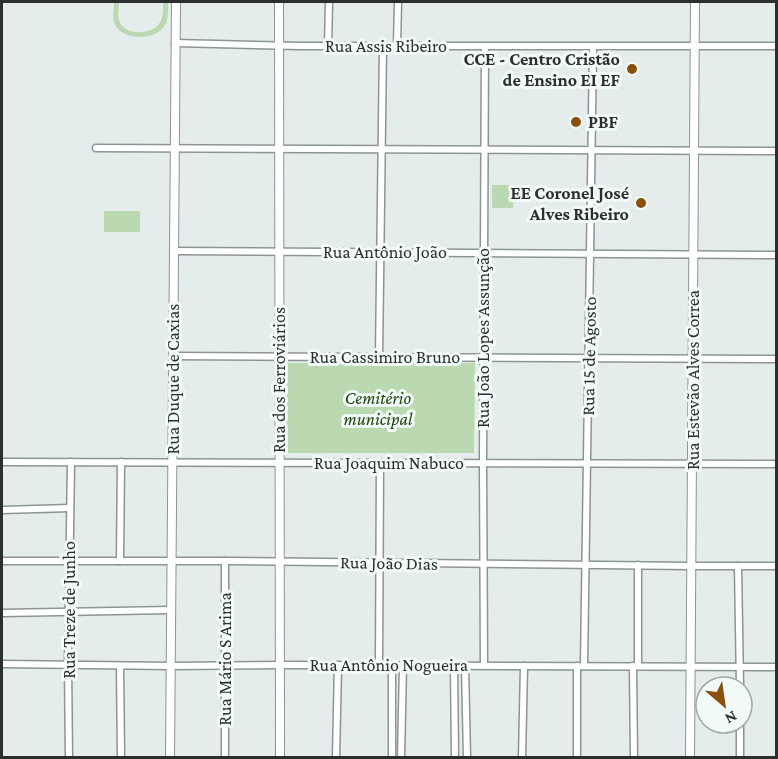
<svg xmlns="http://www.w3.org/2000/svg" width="778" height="759" viewBox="0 0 778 759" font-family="'Crimson Pro',serif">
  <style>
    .green { fill: #bbd9b0 }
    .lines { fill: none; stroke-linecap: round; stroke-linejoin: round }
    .minor-casing { stroke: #8d9594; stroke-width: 9 }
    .major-casing { stroke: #8d9594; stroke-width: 10 }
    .minor { stroke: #fff; stroke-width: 6 }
    .major { stroke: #fff; stroke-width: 8 }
    .poi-dot { fill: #8b510a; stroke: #f1faf9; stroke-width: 2 }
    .labels { text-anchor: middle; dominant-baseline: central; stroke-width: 6; stroke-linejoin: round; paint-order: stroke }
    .street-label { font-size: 18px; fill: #2c2f2f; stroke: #f1faf9 }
    .poi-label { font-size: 18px; font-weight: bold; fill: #2c2f2f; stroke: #f1faf9; text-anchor: end }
    .park-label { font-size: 18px; font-style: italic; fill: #1d450a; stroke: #f1faf9 }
  </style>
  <rect width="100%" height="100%" fill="#e4edeb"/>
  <!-- green -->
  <g class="green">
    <path d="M 114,2 L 119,2 C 119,7 117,15 119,20 C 123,36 151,35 159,24 C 164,18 163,9 163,2 L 168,2 C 168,9 169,18 165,25 C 156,41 124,41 115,25 C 112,19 114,9 114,2 Z"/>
    <path d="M 492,185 L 508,185 L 514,190 L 513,208 L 492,208 Z"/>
    <rect x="104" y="211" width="36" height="21"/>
    <path d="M 282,363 L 475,363 L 474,453 L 282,453 Z"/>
  </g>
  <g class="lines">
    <defs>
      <g id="minor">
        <path d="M 175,43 L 300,46 L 776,46"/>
        <path d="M 328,46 L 329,2"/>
        <path d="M 397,46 L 398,2"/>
        <path d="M 96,148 L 776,151"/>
        <path d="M 174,251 L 776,255"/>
        <path d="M 173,356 L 776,359"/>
        <path d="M 379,357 L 383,45"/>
        <path d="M 2,462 L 776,464"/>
        <path d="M 2,510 L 70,508"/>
        <path d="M 2,561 L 225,561 L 691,566 L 776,566"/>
        <path d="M 120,561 L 121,462"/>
        <path d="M 738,566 L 740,687"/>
        <path d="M 2,613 L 171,610"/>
        <path d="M 2,664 L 171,666 L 283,665 L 776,667"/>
        <path d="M 379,665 L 380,463"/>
        <path d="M 454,665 L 455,758"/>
        <path d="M 465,665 L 467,758"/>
        <path d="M 484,665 L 483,463 L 485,47"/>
        <path d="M 120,666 L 121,758"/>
        <path d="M 584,666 L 593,47"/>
        <path d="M 633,666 L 634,758"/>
        <path d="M 638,666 L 638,565"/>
        <path d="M 740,723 L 740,758"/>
        <path d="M 69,758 L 68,665 L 71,462"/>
        <path d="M 225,758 L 225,561"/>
        <path d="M 336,758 L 338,665"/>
        <path d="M 392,758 L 392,665"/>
        <path d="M 401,758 L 403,665"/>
        <path d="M 522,758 L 524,666"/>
        <path d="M 577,758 L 577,666"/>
      </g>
      <g id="major">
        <path d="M 279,2 L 280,758"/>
        <path d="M 170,758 L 176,2"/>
        <path d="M 690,758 L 695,2"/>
      </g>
    </defs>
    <!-- minor casing -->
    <use href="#minor" class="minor-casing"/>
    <!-- major casing -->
    <use href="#major" class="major-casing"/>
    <!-- minor -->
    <use href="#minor" class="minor"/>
    <!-- major -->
    <use href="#major" class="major"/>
  </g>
  <!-- markers -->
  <g class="poi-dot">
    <circle cx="632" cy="69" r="6"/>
    <circle cx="576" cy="122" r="6"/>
    <circle cx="641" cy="203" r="6"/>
  </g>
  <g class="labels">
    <!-- street labels -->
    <g class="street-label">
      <text x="386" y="46">Rua Assis Ribeiro</text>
      <text x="385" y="252">Rua Antônio João</text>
      <text transform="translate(483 338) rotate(-90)">Rua João Lopes Assunção</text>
      <text transform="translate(589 356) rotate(-89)">Rua 15 de Agosto</text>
      <text x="385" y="357">Rua Cassimiro Bruno</text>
      <text transform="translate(173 379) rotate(-90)">Rua Duque de Caxias</text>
      <text transform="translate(279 380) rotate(-90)">Rua dos Ferroviários</text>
      <text transform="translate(693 380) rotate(-90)">Rua Estevão Alves Correa</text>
      <text x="389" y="463">Rua Joaquim Nabuco</text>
      <text transform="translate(389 563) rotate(1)">Rua João Dias</text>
      <text transform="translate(69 610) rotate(-90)">Rua Treze de Junho</text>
      <text transform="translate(225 659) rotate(-90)">Rua Mário S Arima</text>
      <text x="389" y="665">Rua Antônio Nogueira</text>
    </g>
    <!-- poi labels -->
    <g class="poi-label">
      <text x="620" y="59">CCE - Centro Cristão<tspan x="620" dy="21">de Ensino EI EF</tspan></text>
      <text x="588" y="122" text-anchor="start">PBF</text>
      <text x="629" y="193">EE Coronel José<tspan x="629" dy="21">Alves Ribeiro</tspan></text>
    </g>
    <!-- park labels -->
    <g class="park-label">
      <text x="378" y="398">Cemitério<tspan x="378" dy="21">municipal</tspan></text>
    </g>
  </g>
  <!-- border -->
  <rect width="778" height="759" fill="none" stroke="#2c2f2f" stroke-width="6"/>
  <!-- north arrow -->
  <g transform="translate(724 705) rotate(151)"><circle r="28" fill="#f1faf9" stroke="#a2a9a8" stroke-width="1.5"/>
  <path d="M0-4.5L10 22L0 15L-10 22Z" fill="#8b510a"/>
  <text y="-9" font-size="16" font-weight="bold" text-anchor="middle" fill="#2c2f2f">N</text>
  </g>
</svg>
